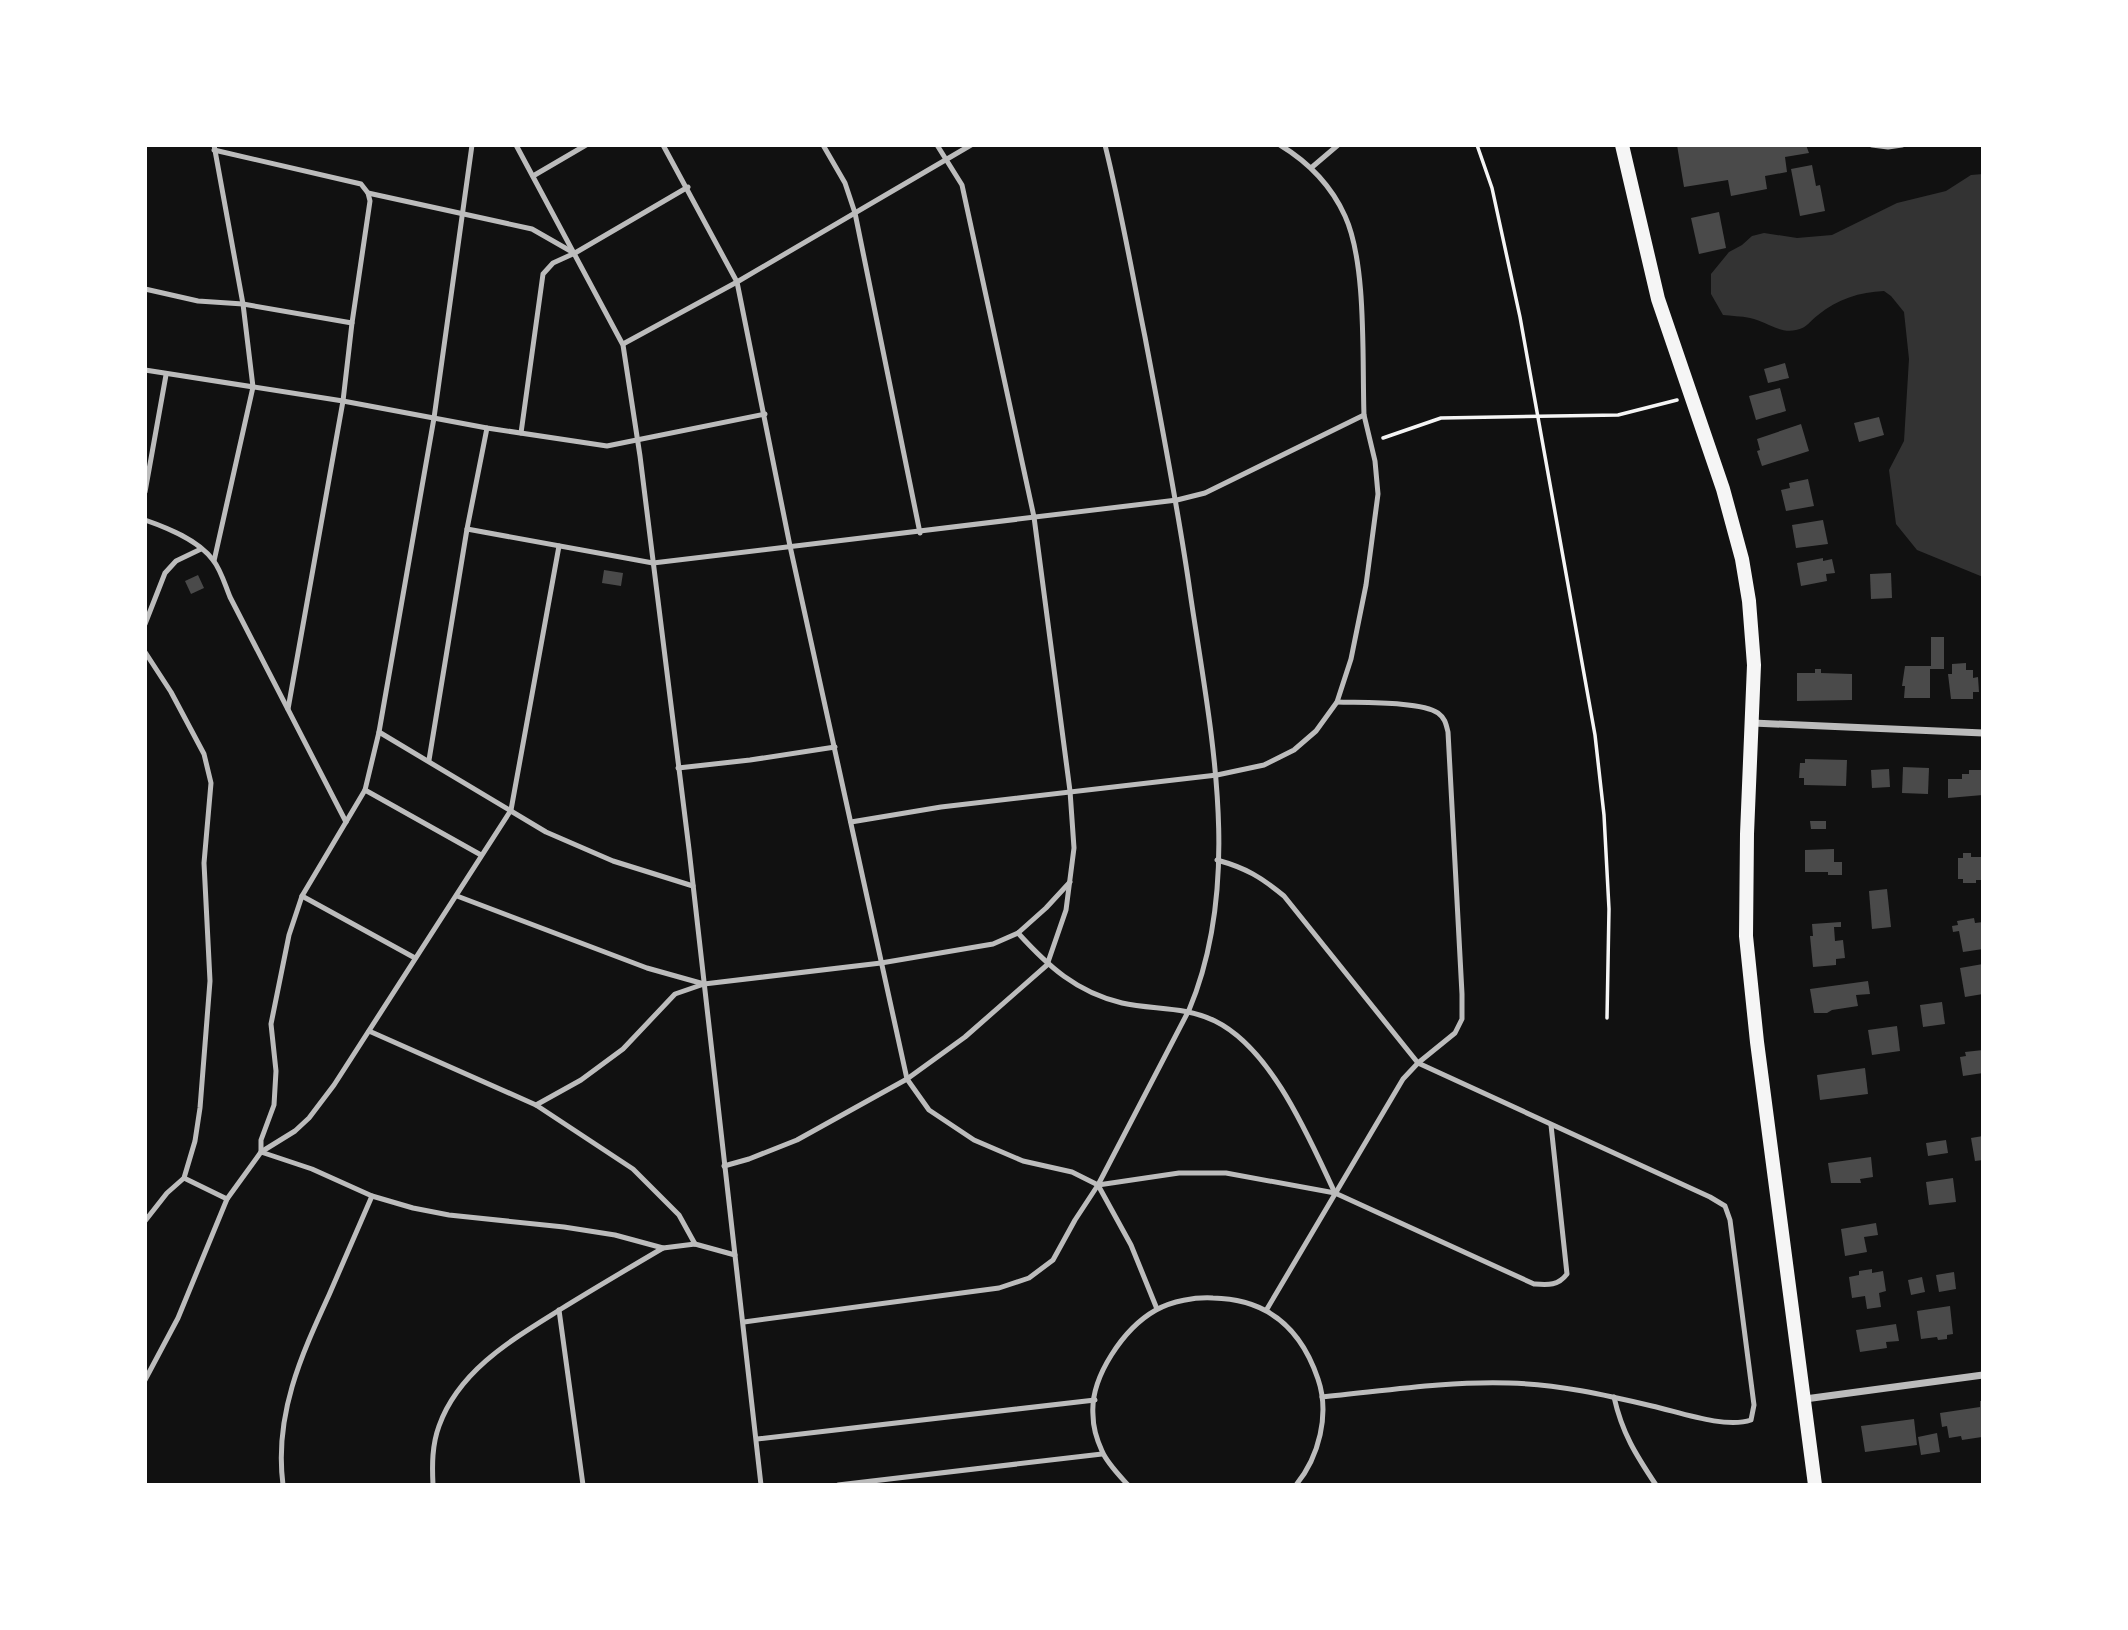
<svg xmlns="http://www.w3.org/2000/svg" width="2128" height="1630" viewBox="0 0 2128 1630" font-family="'DejaVu Sans',sans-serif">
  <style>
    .water { fill: #333 }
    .building { fill: #4a4a4a }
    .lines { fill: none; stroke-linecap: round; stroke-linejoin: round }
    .path { stroke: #f5f5f5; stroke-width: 3.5 }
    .service { stroke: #bcbcbc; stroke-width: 5 }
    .minor { stroke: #bcbcbc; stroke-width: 7 }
    .secondary { stroke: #f5f5f5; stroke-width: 14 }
  </style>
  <rect width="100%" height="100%" fill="#111"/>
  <!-- water -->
  <path class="water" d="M 1983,174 L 1983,577 L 1917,550 L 1896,524 L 1889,470 L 1904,441 L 1909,359 L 1904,312 L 1891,296 L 1884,291 C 1860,292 1837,299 1818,315 C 1810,321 1807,328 1796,330 C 1779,334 1766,321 1750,318 C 1741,316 1731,316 1723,315 L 1711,294 L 1711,274 L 1729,252 L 1742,245 L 1752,236 L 1764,233 L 1797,238 L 1832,235 L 1897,203 L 1946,191 L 1971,175 Z"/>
  <!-- building -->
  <g class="building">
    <path d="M 1677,145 L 1806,145 L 1809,153 L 1785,157 L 1787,172 L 1765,176 L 1767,189 L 1731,196 L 1728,180 L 1684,187 Z"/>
    <path d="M 1812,165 L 1816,186 L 1820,185 L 1825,211 L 1800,216 L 1791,169 Z"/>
    <path d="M 1719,212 L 1726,248 L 1699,254 L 1691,218 Z"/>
    <path d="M 1785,363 L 1789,378 L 1768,383 L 1764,369 Z"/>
    <path d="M 1780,388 L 1786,411 L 1756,420 L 1749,396 Z"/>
    <path d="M 1879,417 L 1884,435 L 1859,442 L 1854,423 Z"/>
    <path d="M 1801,424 L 1809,451 L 1762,466 L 1757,451 L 1760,450 L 1757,439 Z"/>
    <path d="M 1808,479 L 1814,506 L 1786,511 L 1781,490 L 1790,488 L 1789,483 Z"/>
    <path d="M 1823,520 L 1828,544 L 1796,548 L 1792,525 Z"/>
    <path d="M 1823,558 L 1823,561 L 1832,559 L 1835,573 L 1826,574 L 1827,581 L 1801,586 L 1797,563 Z"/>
    <path d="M 604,570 L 623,573 L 621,586 L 602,583 Z"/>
    <path d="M 1891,573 L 1892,598 L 1871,599 L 1870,574 Z"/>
    <path d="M 198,575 L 204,588 L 191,594 L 185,581 Z"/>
    <path d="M 1931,637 L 1944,637 L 1944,669 L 1930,669 L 1930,698 L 1904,698 L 1905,686 L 1902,686 L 1905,666 L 1931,666 Z"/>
    <path d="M 1966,663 L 1966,670 L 1973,670 L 1973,678 L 1978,677 L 1979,692 L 1973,692 L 1973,699 L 1951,699 L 1948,674 L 1952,674 L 1952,664 Z"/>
    <path d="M 1815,669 L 1821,669 L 1821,673 L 1852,674 L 1852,700 L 1797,701 L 1797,673 L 1815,673 Z"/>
    <path d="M 1805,759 L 1847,760 L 1846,786 L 1804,785 L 1804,778 L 1799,778 L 1800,763 L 1805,763 Z"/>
    <path d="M 1903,767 L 1929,768 L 1928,794 L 1902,793 Z"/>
    <path d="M 1889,769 L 1890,787 L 1872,788 L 1871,770 Z"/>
    <path d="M 1969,770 L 1981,770 L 1983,795 L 1948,798 L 1948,779 L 1962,779 L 1962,774 L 1969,774 Z"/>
    <path d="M 1810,821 L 1826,821 L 1826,829 L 1811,829 Z"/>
    <path d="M 1834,849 L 1834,862 L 1842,862 L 1842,875 L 1828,875 L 1828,872 L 1805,872 L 1805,850 Z"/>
    <path d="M 1963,853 L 1971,853 L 1971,857 L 1983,857 L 1983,880 L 1976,880 L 1976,883 L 1963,883 L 1963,879 L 1958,879 L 1958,858 L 1963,858 Z"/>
    <path d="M 1887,889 L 1891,927 L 1872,929 L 1869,891 Z"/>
    <path d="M 1974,918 L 1975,923 L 1983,922 L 1983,949 L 1963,952 L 1959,931 L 1953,932 L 1952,926 L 1958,925 L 1957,921 Z"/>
    <path d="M 1841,922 L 1841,927 L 1834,927 L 1835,941 L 1843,940 L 1845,958 L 1836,959 L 1836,965 L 1813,967 L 1810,936 L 1813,936 L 1812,924 Z"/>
    <path d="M 1983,964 L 1983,994 L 1965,997 L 1960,968 Z"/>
    <path d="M 1868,981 L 1870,994 L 1856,995 L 1858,1006 L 1832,1010 L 1827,1013 L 1814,1013 L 1810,989 Z"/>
    <path d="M 1942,1002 L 1945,1024 L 1923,1027 L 1920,1005 Z"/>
    <path d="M 1897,1026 L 1900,1051 L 1872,1055 L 1868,1030 Z"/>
    <path d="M 1983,1050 L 1983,1073 L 1963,1076 L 1960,1057 L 1966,1056 L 1965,1052 Z"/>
    <path d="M 1865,1068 L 1868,1094 L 1820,1100 L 1817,1075 Z"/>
    <path d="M 1983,1136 L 1983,1160 L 1975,1161 L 1971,1138 Z"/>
    <path d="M 1946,1140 L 1948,1153 L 1928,1156 L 1926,1143 Z"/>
    <path d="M 1871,1157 L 1873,1177 L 1860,1179 L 1861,1183 L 1831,1183 L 1828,1163 Z"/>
    <path d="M 1953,1178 L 1956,1202 L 1929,1205 L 1926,1182 Z"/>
    <path d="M 1876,1223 L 1878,1235 L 1864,1237 L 1867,1252 L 1845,1256 L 1841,1229 Z"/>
    <path d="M 1872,1269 L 1872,1273 L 1883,1271 L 1886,1291 L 1879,1293 L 1881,1307 L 1867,1309 L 1865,1296 L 1852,1298 L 1849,1277 L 1859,1275 L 1859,1271 Z"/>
    <path d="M 1954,1272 L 1956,1289 L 1939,1292 L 1936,1275 Z"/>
    <path d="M 1922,1277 L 1925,1292 L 1911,1295 L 1908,1280 Z"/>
    <path d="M 1950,1306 L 1953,1334 L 1947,1335 L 1947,1339 L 1938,1340 L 1937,1337 L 1921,1339 L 1917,1311 Z"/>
    <path d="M 1896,1324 L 1899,1341 L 1886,1342 L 1887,1348 L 1860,1352 L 1856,1330 Z"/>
    <path d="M 1980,1401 L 1983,1401 L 1982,1437 L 1962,1440 L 1961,1436 L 1949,1438 L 1947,1426 L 1942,1427 L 1940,1413 L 1980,1407 Z"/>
    <path d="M 1914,1419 L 1917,1445 L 1865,1452 L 1861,1426 Z"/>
    <path d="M 1937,1433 L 1940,1452 L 1921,1455 L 1918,1437 Z"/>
  </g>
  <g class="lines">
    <!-- path -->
    <g class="path">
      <path d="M 1477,145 L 1492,188 L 1520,317 L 1595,735 L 1604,815 L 1609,909 L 1607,1018"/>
      <path d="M 1383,438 L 1441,418 L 1618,415 L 1677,400"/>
    </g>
    <!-- service -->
    <g class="service">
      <path d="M 472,145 L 434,418 L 379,732 L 365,790 L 302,896 L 289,935 L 271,1024 L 276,1071 L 274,1105 L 261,1140 L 261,1152 L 312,1169 L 372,1196 L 413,1208 L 449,1215 L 564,1227 L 615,1235 L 663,1248 L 695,1244 L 735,1255"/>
      <path d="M 516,145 L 623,345 L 640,456 L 689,849 L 761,1485"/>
      <path d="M 663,145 L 737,282 L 790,546 L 907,1079 L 929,1110 L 974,1140 L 1023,1161 L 1072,1172 L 1098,1185 L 1131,1245 L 1157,1309"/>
      <path d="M 823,145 L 845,183 L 855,213 L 920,533"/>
      <path d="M 1872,145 L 1888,147 L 1902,145"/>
      <path d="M 214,150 L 361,184 L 368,193 L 532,229 L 574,253"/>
      <path d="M 1311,168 L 1338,145"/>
      <path d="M 533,176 L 586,145"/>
      <path d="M 145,289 L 198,301 L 243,304 L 352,323"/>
      <path d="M 623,344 L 737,282 L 971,145"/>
      <path d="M 145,370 L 343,401 L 487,428 L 607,446 L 765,414"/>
      <path d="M 521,433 L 543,274 L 553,263 L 575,253 L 688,187"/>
      <path d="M 145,492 L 166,375"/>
      <path d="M 145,520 C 168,528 198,540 213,560 C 221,570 225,585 230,597 L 346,822"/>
      <path d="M 467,529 L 653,563 L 1177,500 L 1205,493 L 1364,415 C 1362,360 1367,264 1345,216 C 1331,185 1308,162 1280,145"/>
      <path d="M 214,561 L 253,387 L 243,304 L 214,145"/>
      <path d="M 145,624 L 165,573 L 176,561 L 201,549"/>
      <path d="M 145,652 L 171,692 L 204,754 L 211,783 L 204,863 L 210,981 L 200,1108 L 195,1141 L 184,1178 L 167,1193 L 145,1221"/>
      <path d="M 288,709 L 343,401 L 352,323 L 370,201 L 368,193"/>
      <path d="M 379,732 L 546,832 L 613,861 L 693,886"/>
      <path d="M 429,760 L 467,529 L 487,428"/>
      <path d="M 678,768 L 750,760 L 835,747"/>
      <path d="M 365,790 L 481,855"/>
      <path d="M 851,822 L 941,807 L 1217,775 L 1264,765 L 1294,750 L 1316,731 L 1337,702 L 1351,659 L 1366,585 L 1378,494 L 1375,461 L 1364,415"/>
      <path d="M 1217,860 C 1246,868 1261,877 1284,896 L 1418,1063 L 1710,1197 L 1725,1206 L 1730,1220 L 1754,1405 L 1751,1420 C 1725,1429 1679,1412 1652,1406 C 1606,1395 1557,1384 1509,1383 C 1447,1381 1384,1391 1322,1397"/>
      <path d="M 302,896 L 415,958"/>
      <path d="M 457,896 L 647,968 L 704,984 L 881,963 L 993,944 L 1018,933 L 1046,908 L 1070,882"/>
      <path d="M 1018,933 C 1048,966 1076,992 1122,1003 C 1154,1010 1184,1006 1215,1021 C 1272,1049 1309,1138 1335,1193"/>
      <path d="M 369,1031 L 536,1105 L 633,1169 L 679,1215 L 695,1244"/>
      <path d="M 536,1105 L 581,1080 L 623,1049 L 675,994 L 704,984"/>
      <path d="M 724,1166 L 749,1159 L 797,1140 L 907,1079 L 965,1037 L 1047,965 L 1066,910 L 1074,848 L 1070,791 L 1034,517 L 962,185 L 937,145"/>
      <path d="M 184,1178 L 227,1199"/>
      <path d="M 1098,1185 L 1179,1173 L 1226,1173 L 1335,1193 L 1534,1284 C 1548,1285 1558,1286 1567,1274 L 1551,1125"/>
      <path d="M 1267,1309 L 1403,1079 L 1418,1063 L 1455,1033 L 1462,1019 L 1462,994 L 1448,732 C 1446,724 1445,718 1438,713 C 1421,701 1359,703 1337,702"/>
      <path d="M 559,1310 L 583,1485"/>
      <path d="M 744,1322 L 999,1288 L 1029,1278 L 1053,1260 L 1075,1220 L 1098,1185 L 1189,1010 C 1244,879 1210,728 1190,592 C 1178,507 1161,422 1145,337 C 1132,273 1121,209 1105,145"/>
      <path d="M 145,1380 L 178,1318 L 227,1199 L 261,1152 L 295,1131 L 309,1118 L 334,1085 L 511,810 L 559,546"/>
      <path d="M 1614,1397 C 1622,1433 1636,1455 1656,1485"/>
      <path d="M 757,1439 L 1095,1400"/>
      <path d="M 283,1485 C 274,1415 301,1356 329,1295 C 343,1262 358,1229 372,1196"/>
      <path d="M 433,1485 C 432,1465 432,1445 439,1426 C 459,1370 513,1339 561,1309 C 595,1288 629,1268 663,1248"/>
      <path d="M 838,1485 L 1102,1454"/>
      <path d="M 1128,1485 C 1119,1475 1107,1463 1102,1451 C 1097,1440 1093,1427 1093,1415 C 1090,1377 1124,1328 1156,1310 C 1172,1301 1195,1297 1213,1298 C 1268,1299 1301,1328 1318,1379 C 1330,1414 1319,1457 1296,1485"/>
    </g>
    <!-- minor -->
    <g class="minor">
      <path d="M 1753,723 L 1983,733"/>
      <path d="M 1805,1399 L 1983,1375"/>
    </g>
    <!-- secondary -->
    <path class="secondary" d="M 1622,145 L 1658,299 L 1723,489 L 1742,559 L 1749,601 L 1754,665 L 1747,834 L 1746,936 L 1757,1042 L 1815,1485"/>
  </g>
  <!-- border -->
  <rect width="2128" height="1630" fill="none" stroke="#ffffff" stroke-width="294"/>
</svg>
